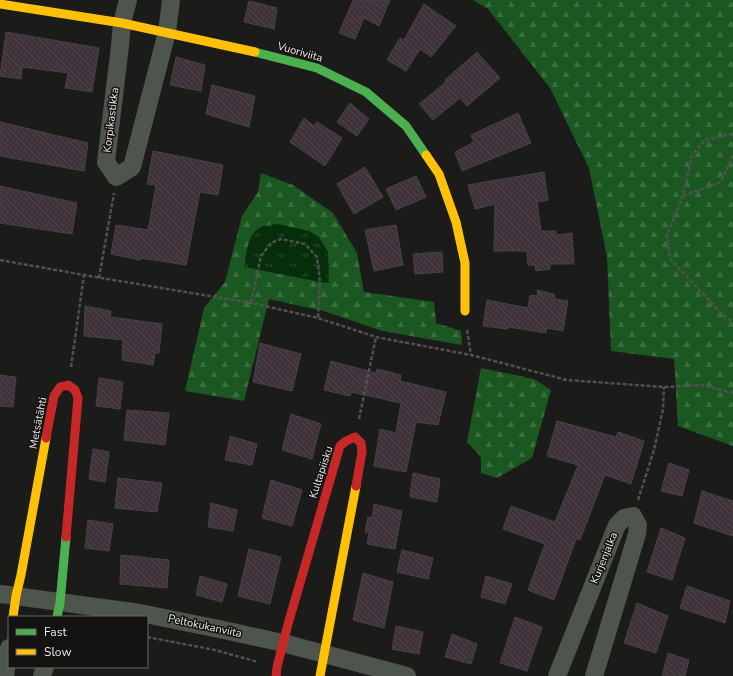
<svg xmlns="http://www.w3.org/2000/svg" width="733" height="676" viewBox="0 0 733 676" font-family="'Nunito Sans',sans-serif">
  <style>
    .forest { fill: url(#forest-firs) }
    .park { fill: url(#park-tufts) }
    .building { fill: url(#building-back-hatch); stroke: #454444 }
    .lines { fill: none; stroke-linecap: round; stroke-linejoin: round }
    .path { stroke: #4f524e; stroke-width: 2.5; stroke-dasharray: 4 2; stroke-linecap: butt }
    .street { stroke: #4d554c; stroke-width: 18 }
    .fast { stroke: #4caf50; stroke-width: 9 }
    .slow { stroke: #ffc107; stroke-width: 9 }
    .jam { stroke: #c62828; stroke-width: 9 }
    .labels { text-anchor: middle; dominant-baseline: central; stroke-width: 3; stroke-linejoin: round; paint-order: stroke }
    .street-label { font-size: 11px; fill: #ecebe9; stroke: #131210 }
  </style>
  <defs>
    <pattern id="forest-firs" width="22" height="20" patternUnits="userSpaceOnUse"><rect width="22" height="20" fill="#1a5721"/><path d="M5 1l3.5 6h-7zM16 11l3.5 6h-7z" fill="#3b6f41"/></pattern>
    <pattern id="park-tufts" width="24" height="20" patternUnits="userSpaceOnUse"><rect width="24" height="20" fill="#062e0b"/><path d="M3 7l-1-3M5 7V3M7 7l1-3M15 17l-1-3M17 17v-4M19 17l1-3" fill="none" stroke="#2a4c2f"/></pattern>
    <pattern id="building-back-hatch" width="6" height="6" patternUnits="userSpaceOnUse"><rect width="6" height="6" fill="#3f323a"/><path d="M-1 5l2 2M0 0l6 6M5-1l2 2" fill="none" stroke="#52464d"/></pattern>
  </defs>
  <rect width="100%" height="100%" fill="#1b1b1a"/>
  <!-- forest -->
  <g class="forest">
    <path d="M 473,0 L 733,0 L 733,446 L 678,426 L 674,359 L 611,351 L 607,257 L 589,168 L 550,88 L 488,9 Z"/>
    <path d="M 261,173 L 293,185 L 333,213 L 357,253 L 364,292 L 434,302 L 436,323 L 461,331 L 462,345 L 382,331 L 327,312 L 269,299 L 244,401 L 185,391 L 204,308 L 225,282 L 242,216 L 258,192 Z"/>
    <path d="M 481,368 L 534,379 L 551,390 L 532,458 L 497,478 L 481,473 L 481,457 L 467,442 Z"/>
  </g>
  <!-- park -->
  <path class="park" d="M 278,224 L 309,231 L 319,237 L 328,252 L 329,283 L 320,282 L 244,267 C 247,253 246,233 263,226 C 267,225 273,225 278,224 Z"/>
  <!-- building -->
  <g class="building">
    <path d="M 353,0 L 390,0 L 379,26 L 364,18 L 355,39 L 339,33 Z"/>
    <path d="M 249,1 L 277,8 L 274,29 L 244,22 Z"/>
    <path d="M 424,4 L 456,26 L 431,57 L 420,49 L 406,71 L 387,60 L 400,38 L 404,40 Z"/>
    <path d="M 6,32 L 99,48 L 92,92 L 65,88 L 68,73 L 22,67 L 21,79 L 0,76 Z"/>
    <path d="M 477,52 L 500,78 L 467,106 L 460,98 L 433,120 L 419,104 L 446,82 L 445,80 Z"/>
    <path d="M 176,57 L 205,65 L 201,91 L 170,85 Z"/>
    <path d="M 212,85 L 255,96 L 249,127 L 206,114 Z"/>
    <path d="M 350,103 L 369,119 L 357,136 L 337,122 Z"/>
    <path d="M 518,113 L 531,143 L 462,171 L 455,152 L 474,142 L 471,135 Z"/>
    <path d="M 304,118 L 314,126 L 317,122 L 342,138 L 325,166 L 290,142 Z"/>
    <path d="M 0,122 L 88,143 L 84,171 L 0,156 Z"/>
    <path d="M 153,151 L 223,165 L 218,195 L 200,192 L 186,265 L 141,258 L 140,260 L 111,254 L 116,225 L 148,230 L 156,185 L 147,184 Z"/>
    <path d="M 365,167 L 383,197 L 354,214 L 337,184 Z"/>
    <path d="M 544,172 L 548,200 L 537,202 L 541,231 L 556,231 L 556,235 L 572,233 L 574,264 L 550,264 L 550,269 L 536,271 L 535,265 L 528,265 L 527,251 L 494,251 L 495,204 L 475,209 L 468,185 Z"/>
    <path d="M 416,176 L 426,197 L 396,210 L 386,189 Z"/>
    <path d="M 0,186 L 77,203 L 72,234 L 0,223 Z"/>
    <path d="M 396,225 L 403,265 L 374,271 L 365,230 Z"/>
    <path d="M 442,252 L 443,272 L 415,274 L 413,254 Z"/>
    <path d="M 537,290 L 554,294 L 555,299 L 568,301 L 563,331 L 547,328 L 546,333 L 509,327 L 508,329 L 483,326 L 487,300 L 528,308 L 530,295 L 538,296 Z"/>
    <path d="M 85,306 L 111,311 L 110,317 L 162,324 L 159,353 L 155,353 L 153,365 L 122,360 L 123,340 L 84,336 Z"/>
    <path d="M 260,343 L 301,354 L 292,391 L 253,382 Z"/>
    <path d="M 331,361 L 376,373 L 377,369 L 401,375 L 400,381 L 446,392 L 438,425 L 416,422 L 406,472 L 374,466 L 380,429 L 396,433 L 401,403 L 351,392 L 350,396 L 324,390 Z"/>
    <path d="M 0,375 L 16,377 L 13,407 L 0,406 Z"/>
    <path d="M 99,378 L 123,382 L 120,409 L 96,406 Z"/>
    <path d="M 127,410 L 169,413 L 165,445 L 124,440 Z"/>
    <path d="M 291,414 L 321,424 L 312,459 L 282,450 Z"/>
    <path d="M 557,421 L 616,437 L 618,432 L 644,441 L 631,484 L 605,475 L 580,540 L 576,539 L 554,600 L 528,590 L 545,544 L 503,529 L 511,506 L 555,522 L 578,465 L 547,456 Z"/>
    <path d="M 230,436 L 257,444 L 252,465 L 225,460 Z"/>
    <path d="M 93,449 L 109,452 L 105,482 L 89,479 Z"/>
    <path d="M 669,463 L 689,470 L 682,496 L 661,491 Z"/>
    <path d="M 413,473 L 440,479 L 437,502 L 410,497 Z"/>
    <path d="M 118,478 L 162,483 L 157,512 L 115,508 Z"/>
    <path d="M 271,480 L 302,490 L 292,526 L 262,518 Z"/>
    <path d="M 702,491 L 733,501 L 733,536 L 694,523 Z"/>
    <path d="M 211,503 L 237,510 L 233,531 L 208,527 Z"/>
    <path d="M 374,504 L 402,511 L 395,549 L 367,544 L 369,533 L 365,532 L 368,517 L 372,518 Z"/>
    <path d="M 88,520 L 113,524 L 109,551 L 85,548 Z"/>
    <path d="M 661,528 L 685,538 L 672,580 L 647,572 Z"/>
    <path d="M 249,549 L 281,557 L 270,604 L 238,596 Z"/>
    <path d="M 402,550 L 433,558 L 428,579 L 397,572 Z"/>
    <path d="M 121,555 L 169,560 L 167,588 L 120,584 Z"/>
    <path d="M 363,573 L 393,582 L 384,628 L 353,620 Z"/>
    <path d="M 200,576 L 227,584 L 222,602 L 196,595 Z"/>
    <path d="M 486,576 L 512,584 L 505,604 L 481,597 Z"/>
    <path d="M 687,586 L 730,601 L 725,623 L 680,608 Z"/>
    <path d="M 637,603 L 668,616 L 656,653 L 624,643 Z"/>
    <path d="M 515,617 L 542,627 L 527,671 L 500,663 Z"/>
    <path d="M 396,626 L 423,632 L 419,654 L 392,649 Z"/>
    <path d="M 452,634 L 477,644 L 471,664 L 445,657 Z"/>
    <path d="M 668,653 L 689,660 L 685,676 L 662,676 Z"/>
  </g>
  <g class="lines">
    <!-- path -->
    <g class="path">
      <path d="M 733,134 L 705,140 L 692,155 L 683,196 L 667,235 L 670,259 L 725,317 L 733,322"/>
      <path d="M 683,196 L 721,182 L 733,155"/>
      <path d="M 0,260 L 84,275 L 251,303 L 318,318 L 376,337 L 471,355 L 567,380 L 664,387 L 702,385 L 733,393"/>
      <path d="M 99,278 L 114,193"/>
      <path d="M 251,303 L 261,256 L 271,243 L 281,239 L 305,244 L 317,257 L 320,282 L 318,318"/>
      <path d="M 467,330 L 471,355"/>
      <path d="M 71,367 L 84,275"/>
      <path d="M 359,419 L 376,337"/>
      <path d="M 638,500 L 654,450 L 663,409 L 664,387"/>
      <path d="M 147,637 L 215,650 L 258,662"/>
    </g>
    <!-- street -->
    <g class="street">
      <path d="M 128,0 L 122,23 L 120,46 L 106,162 L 116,177 L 132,167 L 167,32 L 171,0"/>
      <path d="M 0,594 L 140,613 L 219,629 L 283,643 L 407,676"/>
      <path d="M 5,676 L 9,648"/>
      <path d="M 42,676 L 45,667"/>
      <path d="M 557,676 L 617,525 L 624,518 L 633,516 L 638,525 L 637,534 L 594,676"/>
    </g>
    <!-- fast -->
    <g class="fast">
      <path d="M 255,52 L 317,68 L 366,92 L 406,126 L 426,155"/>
      <path d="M 57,617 L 60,603 L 66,537"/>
    </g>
    <!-- slow -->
    <g class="slow">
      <path d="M 0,4 L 122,23 L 255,52"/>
      <path d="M 426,155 L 439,174 L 456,222 L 465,263 L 465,311"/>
      <path d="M 13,617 L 16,596 L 21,575 L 46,438"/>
      <path d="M 320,676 L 356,486"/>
    </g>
    <!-- jam -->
    <g class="jam">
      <path d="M 46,438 L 54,396 L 60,387 L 68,385 L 75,390 L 78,398 L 66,537"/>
      <path d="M 276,676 L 277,667 L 288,624 L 340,446 L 346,441 L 355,437 L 361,443 L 362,452 L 356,486"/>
    </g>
  </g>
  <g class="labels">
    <!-- street labels -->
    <g class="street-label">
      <text transform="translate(300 52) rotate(16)">Vuoriviita</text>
      <text transform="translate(111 120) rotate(-83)">Korpikastikka</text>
      <text transform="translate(38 423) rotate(-79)">Metsätähti</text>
      <text transform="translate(321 472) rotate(-72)">Kultapiisku</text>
      <text transform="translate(604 558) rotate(-68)">Kurjenjalka</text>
      <text transform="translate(205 626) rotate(12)">Peltokukanviita</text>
    </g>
  </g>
  <!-- legend -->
  <rect x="8" y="616" width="140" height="52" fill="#131210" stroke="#6a6967"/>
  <rect x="16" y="629" width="20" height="6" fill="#4caf50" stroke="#6a6967"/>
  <text x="44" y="636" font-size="12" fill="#ecebe9">Fast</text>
  <rect x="16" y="649" width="20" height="6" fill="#ffc107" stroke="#6a6967"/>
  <text x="44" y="656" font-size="12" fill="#ecebe9">Slow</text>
</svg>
